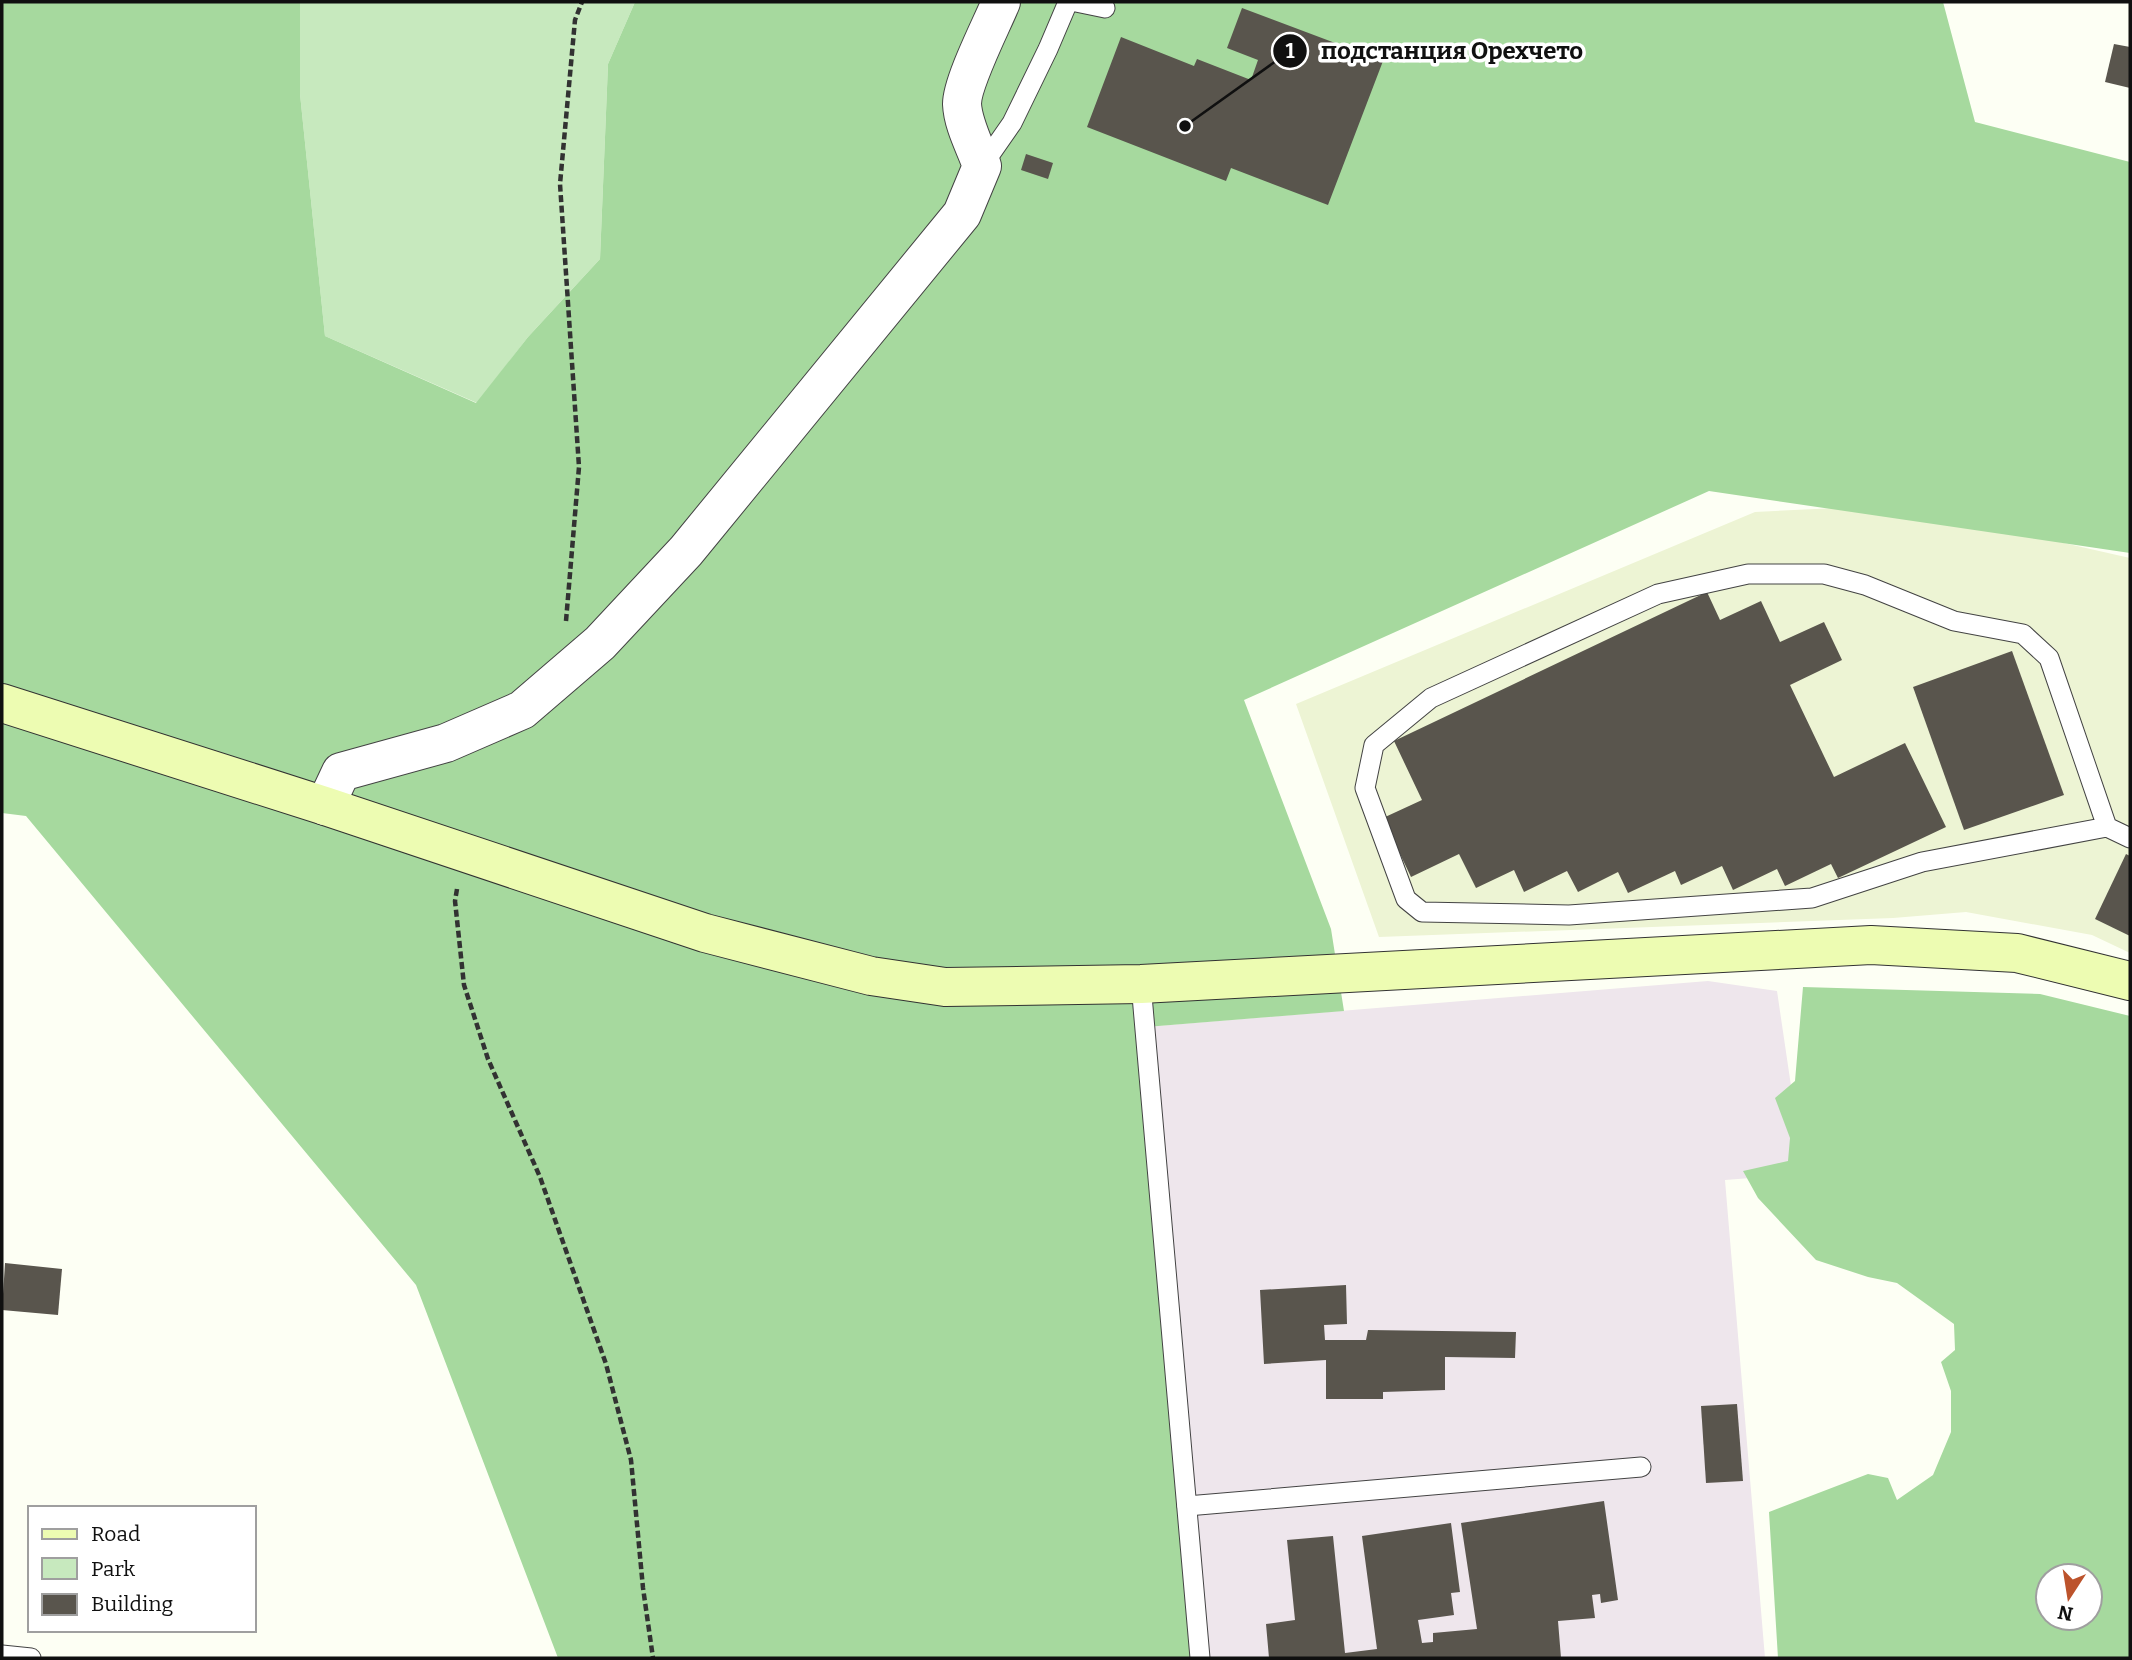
<svg xmlns="http://www.w3.org/2000/svg" width="2132" height="1660" viewBox="0 0 2132 1660" font-family="Bitter,serif">
  <style>
    .industrial { fill: #eee6ec }
    .farmland { fill: #edf4d4 }
    .green { fill: #c7e9be }
    .forest { fill: #a6d99e; fill-rule: evenodd }
    .building { fill: #59554d }
    .lines { fill: none; stroke-linecap: round; stroke-linejoin: round }
    .lane-casing { stroke: #434343; stroke-width: 21 }
    .street-casing { stroke: #434343; stroke-width: 40 }
    .secondary-casing { stroke: #323232; stroke-width: 40 }
    .path { stroke: #323232; stroke-width: 4.5; stroke-dasharray: 7 3.5; stroke-linecap: butt }
    .lane { stroke: #fff; stroke-width: 19 }
    .street { stroke: #fff; stroke-width: 38 }
    .secondary { stroke: #edfcb2; stroke-width: 38 }
    .leader { fill: none; stroke: #101010; stroke-width: 2.5 }
    .callout-dot { fill: #101010; stroke: #fff; stroke-width: 2.5 }
    .mark-label { font-size: 21px; text-anchor: middle; font-weight: bold; fill: #fff }
    .callout-label { font-size: 24px; text-anchor: middle; font-weight: bold; fill: #101010; stroke: #fff; stroke-width: 7; stroke-linejoin: round; paint-order: stroke }
  </style>
  <rect width="100%" height="100%" fill="#fdfff4"/>
  <!-- industrial -->
  <path class="industrial" d="M 1708,981 L 1777,991 L 1804,1174 L 1725,1180 L 1765,1658 L 1200,1658 L 1145,1027 Z"/>
  <!-- farmland -->
  <path class="farmland" d="M 1897,505 L 2130,558 L 2130,953 L 2092,935 L 1966,912 L 1893,918 L 1379,937 L 1296,704 L 1755,512 Z"/>
  <!-- green -->
  <path class="green" d="M 300,2 L 635,2 L 608,64 L 600,259 L 528,337 L 477,403 L 325,336 L 300,94 Z"/>
  <!-- forest -->
  <g class="forest">
    <path d="M 2,2 L 300,2 L 300,94 L 325,336 L 476,403 L 528,337 L 600,259 L 608,64 L 635,2 L 1943,2 L 1975,122 L 2130,162 L 2130,553 L 1709,491 L 1244,700 L 1331,929 L 1344,1011 L 1146,1027 L 1200,1658 L 558,1658 L 416,1285 L 26,816 L 2,813 Z"/>
    <path d="M 1803,987 L 2040,994 L 2130,1016 L 2130,1658 L 1778,1658 L 1769,1512 L 1868,1474 L 1888,1478 L 1897,1500 L 1933,1475 L 1951,1432 L 1951,1391 L 1941,1362 L 1955,1350 L 1954,1324 L 1897,1283 L 1868,1277 L 1816,1260 L 1758,1198 L 1743,1171 L 1788,1161 L 1790,1138 L 1775,1098 L 1795,1081 ZM 2048,1576 L 2090,1576 L 2090,1618 L 2048,1618 Z"/>
  </g>
  <!-- building -->
  <g class="building">
    <path d="M 1242,8 L 1383,61 L 1328,205 L 1231,168 L 1226,181 L 1087,127 L 1121,37 L 1194,66 L 1197,59 L 1251,80 L 1258,60 L 1227,48 Z"/>
    <path d="M 2114,44 L 2130,47 L 2130,88 L 2105,82 Z"/>
    <path d="M 1026,154 L 1053,163 L 1048,179 L 1021,170 Z"/>
    <path d="M 1707,592 L 1720,620 L 1761,601 L 1780,642 L 1824,622 L 1842,660 L 1790,685 L 1834,777 L 1905,743 L 1946,827 L 1838,878 L 1831,864 L 1785,886 L 1777,869 L 1733,890 L 1722,866 L 1681,885 L 1675,871 L 1628,893 L 1618,872 L 1578,892 L 1567,871 L 1524,892 L 1514,870 L 1476,888 L 1459,854 L 1411,877 L 1383,818 L 1422,800 L 1394,741 Z"/>
    <path d="M 2012,651 L 2064,795 L 1964,830 L 1913,687 Z"/>
    <path d="M 2126,854 L 2130,856 L 2130,936 L 2095,919 Z"/>
    <path d="M 5,1263 L 62,1269 L 58,1315 L 2,1310 Z"/>
    <path d="M 1346,1285 L 1347,1324 L 1324,1325 L 1325,1340 L 1366,1340 L 1368,1330 L 1516,1332 L 1515,1358 L 1445,1357 L 1445,1390 L 1383,1392 L 1383,1399 L 1326,1399 L 1326,1360 L 1264,1364 L 1260,1290 Z"/>
    <path d="M 1737,1404 L 1743,1481 L 1706,1483 L 1701,1406 Z"/>
    <path d="M 1604,1501 L 1618,1600 L 1601,1603 L 1600,1594 L 1592,1595 L 1595,1618 L 1558,1621 L 1561,1658 L 1269,1658 L 1266,1624 L 1295,1620 L 1287,1540 L 1333,1536 L 1345,1653 L 1377,1649 L 1362,1536 L 1451,1523 L 1460,1592 L 1451,1593 L 1454,1615 L 1418,1620 L 1422,1643 L 1433,1642 L 1433,1633 L 1477,1629 L 1461,1523 Z"/>
  </g>
  <g class="lines">
    <defs>
      <g id="lane">
        <path d="M 1076,2 L 1105,8"/>
        <path d="M 982,166 L 1012,123 L 1048,49 L 1068,2"/>
        <path d="M 2107,827 L 2049,658 L 2023,634 L 1954,621 L 1865,585 L 1824,574 L 1748,574 L 1658,594 L 1431,698 L 1374,745 L 1365,788 L 1406,899 L 1422,912 L 1569,915 L 1812,898 L 1922,862 L 2107,827 L 2130,838"/>
        <path d="M 1141,984 L 1200,1658"/>
        <path d="M 1187,1506 L 1641,1467"/>
        <path d="M 2,1655 L 31,1658"/>
      </g>
      <path id="street" d="M 325,806 L 341,772 L 446,743 L 522,710 L 600,643 L 686,551 L 962,214 L 982,166 C 975,146 963,125 962,104 C 962,82 992,24 1001,2"/>
      <path id="secondary" d="M 2,703 L 325,806 L 705,933 L 871,976 L 945,987 L 1141,984 L 1871,945 L 2017,953 L 2130,981"/>
    </defs>
    <!-- lane casing -->
    <use href="#lane" class="lane-casing"/>
    <!-- street casing -->
    <use href="#street" class="street-casing"/>
    <!-- secondary casing -->
    <use href="#secondary" class="secondary-casing"/>
    <!-- path -->
    <g class="path">
      <path d="M 566,621 L 579,467 L 560,184 L 575,20 L 582,2"/>
      <path d="M 457,889 L 455,901 L 464,985 L 488,1059 L 540,1177 L 606,1364 L 631,1460 L 643,1588 L 653,1658"/>
    </g>
    <!-- lane -->
    <use href="#lane" class="lane"/>
    <!-- street -->
    <use href="#street" class="street"/>
    <!-- secondary -->
    <use href="#secondary" class="secondary"/>
  </g>
  <!-- callouts -->
  <path class="leader" d="M1185 126L1290 51"/>
  <g class="callout-dot">
    <circle cx="1185" cy="126" r="7"/>
    <circle cx="1290" cy="51" r="18"/>
  </g>
  <g class="mark-label">
    <text x="1290" y="58">1</text>
  </g>
  <g class="callout-label">
    <text x="1452" y="59">подстанция Орехчето</text>
  </g>
  <!-- border -->
  <rect width="2132" height="1660" fill="none" stroke="#101010" stroke-width="7"/>
  <!-- legend -->
  <rect x="28" y="1506" width="228" height="126" fill="#ffffff" stroke="#9f9f9f" stroke-width="2"/>
  <rect x="42" y="1529" width="35" height="10" fill="#edfcb2" stroke="#9f9f9f" stroke-width="2"/>
  <text x="91" y="1541" font-size="21" fill="#101010">Road</text>
  <rect x="42" y="1558" width="35" height="21" fill="#c7e9be" stroke="#9f9f9f" stroke-width="2"/>
  <text x="91" y="1576" font-size="21" fill="#101010">Park</text>
  <rect x="42" y="1594" width="35" height="21" fill="#59554d" stroke="#9f9f9f" stroke-width="2"/>
  <text x="91" y="1611" font-size="21" fill="#101010">Building</text>
  <!-- north arrow -->
  <g transform="translate(2069 1597) rotate(192)"><circle r="33" fill="#ffffff" stroke="#9f9f9f" stroke-width="2"/>
  <path d="M0-5L12 26L0 18L-12 26Z" fill="#bc532c"/>
  <text y="-10" font-size="19" font-weight="bold" text-anchor="middle" fill="#101010">N</text>
  </g>
</svg>
